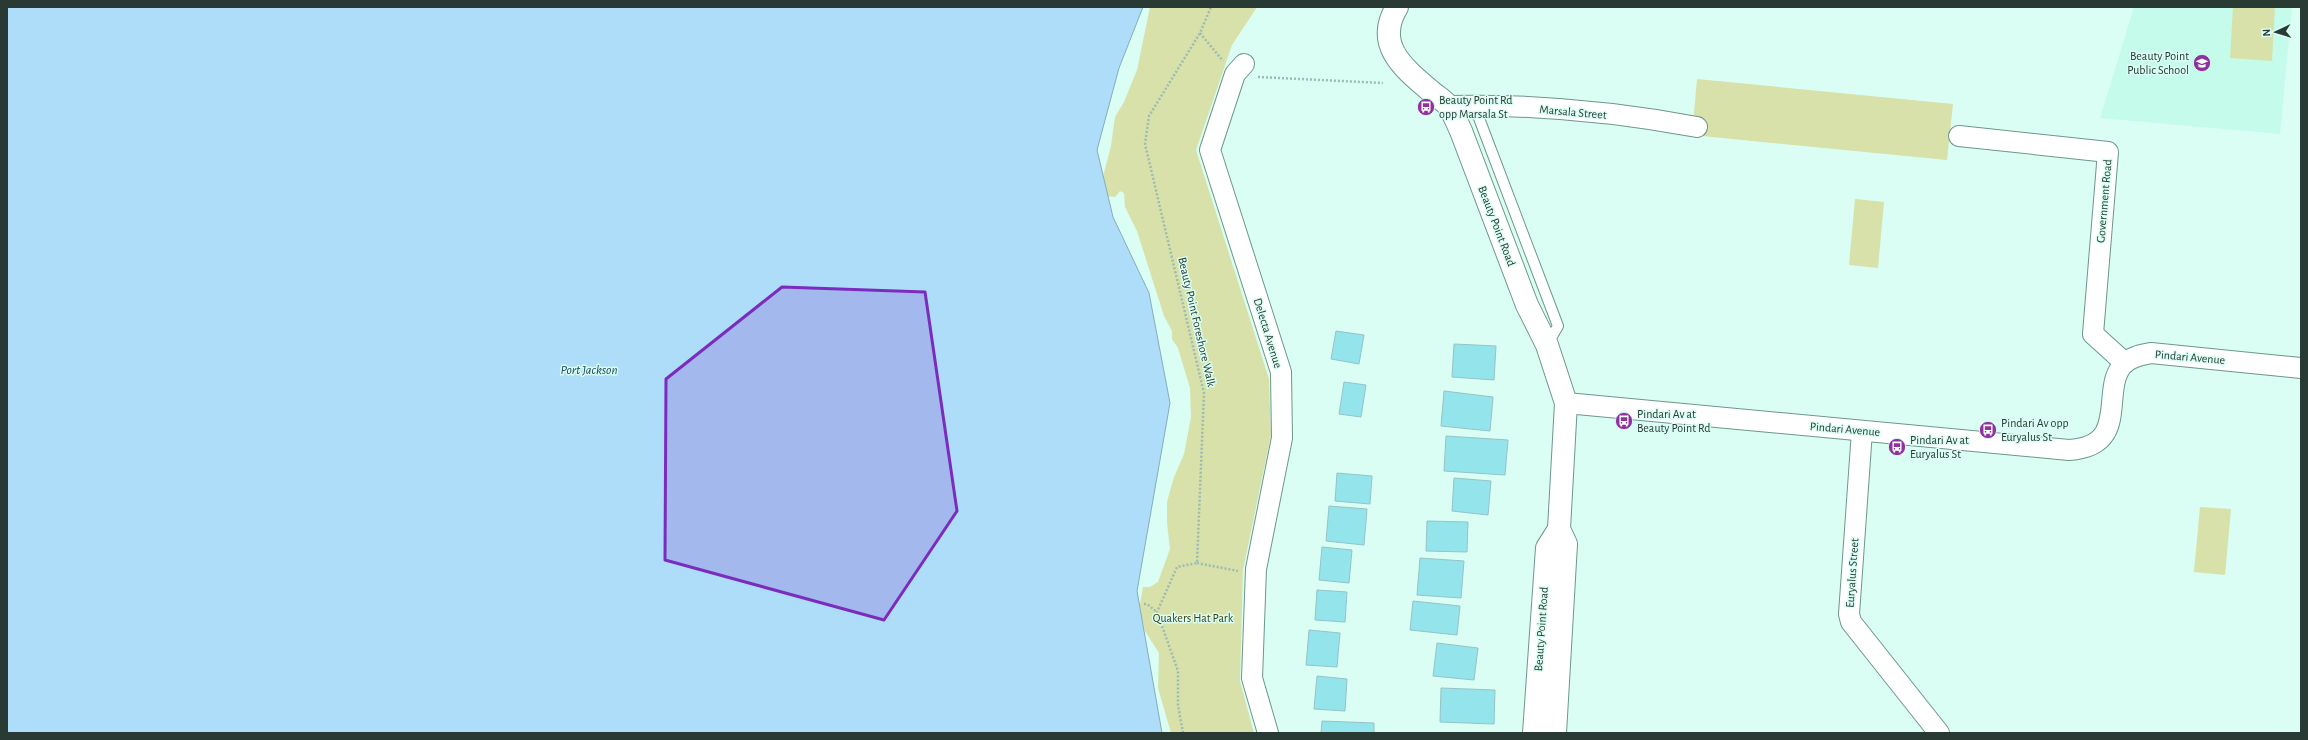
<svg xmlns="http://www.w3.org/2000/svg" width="2308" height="740" viewBox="0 0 2308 740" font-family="'Alegreya Sans',sans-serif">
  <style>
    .built { fill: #c5fbeb }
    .green { fill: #d7e1a9 }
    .water { fill: #adddf9; stroke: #85acbe }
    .building { fill: #94e4ec; stroke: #95c3c8 }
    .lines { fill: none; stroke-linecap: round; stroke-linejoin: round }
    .lane-casing { stroke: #6d978b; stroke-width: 12 }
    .street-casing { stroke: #6d978b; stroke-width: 22 }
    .secondary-casing { stroke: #6d978b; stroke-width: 24 }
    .path { stroke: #9dbbb2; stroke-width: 2.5; stroke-dasharray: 2 2; stroke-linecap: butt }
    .lane { stroke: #fff; stroke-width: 10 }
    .street { stroke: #fff; stroke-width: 20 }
    .secondary { stroke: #fff; stroke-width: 22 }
    .marked { fill: #7b2cbf; fill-opacity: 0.2; stroke: #7b2cbf; stroke-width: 3; stroke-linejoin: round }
    .labels { text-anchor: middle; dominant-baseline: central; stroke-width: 3; stroke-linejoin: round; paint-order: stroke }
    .poi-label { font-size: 12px; fill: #293a35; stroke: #dafef3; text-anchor: start }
    .street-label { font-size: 12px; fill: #293a35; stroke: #dafef3 }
    .park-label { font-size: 12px; fill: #3b4115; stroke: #dafef3 }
    .water-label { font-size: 13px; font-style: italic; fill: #16475f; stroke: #dafef3 }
  </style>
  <rect width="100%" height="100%" fill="#dafef3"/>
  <!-- built -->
  <path class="built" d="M 2134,7 L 2292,7 L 2280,134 L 2100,118 Z"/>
  <!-- green -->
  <g class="green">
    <path d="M 1150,7 L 1257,7 L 1232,45 L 1196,150 L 1269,379 L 1271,435 L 1243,570 L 1240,681 L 1254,733 L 1171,733 L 1158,688 L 1159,653 L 1145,631 L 1141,615 L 1137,608 L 1140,604 L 1143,587 L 1150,587 L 1158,582 L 1170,549 L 1167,523 L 1167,502 L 1174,477 L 1184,454 L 1191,417 L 1190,388 L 1178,348 L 1172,339 L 1172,331 L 1164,316 L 1137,231 L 1125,207 L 1124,193 L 1120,191 L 1115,197 L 1107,196 L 1102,180 L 1111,146 L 1115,117 L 1124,102 L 1137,70 Z"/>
    <path d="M 2233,7 L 2275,7 L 2272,61 L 2230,58 Z"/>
    <path d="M 1697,79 L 1953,104 L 1947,160 L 1692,135 Z"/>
    <path d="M 1855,199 L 1884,202 L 1878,268 L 1849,265 Z"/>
    <path d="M 2200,507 L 2231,509 L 2225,575 L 2194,572 Z"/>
  </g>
  <!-- water -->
  <path class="water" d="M 7,7 L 1143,7 L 1119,68 L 1097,150 L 1113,217 L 1149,293 L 1170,403 L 1137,591 L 1162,733 L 7,733 Z"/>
  <!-- building -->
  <g class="building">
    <path d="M 1336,331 L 1364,335 L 1359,364 L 1331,359 Z"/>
    <path d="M 1454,344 L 1496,346 L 1494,380 L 1452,377 Z"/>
    <path d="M 1344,382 L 1366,385 L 1361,417 L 1339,414 Z"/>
    <path d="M 1444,391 L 1493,397 L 1490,431 L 1441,426 Z"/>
    <path d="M 1446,436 L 1508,440 L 1505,475 L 1444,471 Z"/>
    <path d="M 1337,473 L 1372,476 L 1370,504 L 1335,501 Z"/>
    <path d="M 1454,478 L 1491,481 L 1488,515 L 1452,511 Z"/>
    <path d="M 1329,506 L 1367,509 L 1364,545 L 1326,541 Z"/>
    <path d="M 1427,521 L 1468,522 L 1467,552 L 1426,551 Z"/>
    <path d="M 1322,547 L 1352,550 L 1349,583 L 1319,580 Z"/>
    <path d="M 1420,558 L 1464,561 L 1461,598 L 1417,595 Z"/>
    <path d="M 1317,590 L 1347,592 L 1345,622 L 1315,620 Z"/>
    <path d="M 1413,601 L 1460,606 L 1457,635 L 1410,630 Z"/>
    <path d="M 1309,630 L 1340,633 L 1337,667 L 1306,665 Z"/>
    <path d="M 1437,643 L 1478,648 L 1474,680 L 1433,676 Z"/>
    <path d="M 1317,676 L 1347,679 L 1345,711 L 1314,709 Z"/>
    <path d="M 1441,688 L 1495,690 L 1494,724 L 1440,722 Z"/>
    <path d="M 1322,721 L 1374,723 L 1374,733 L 1321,733 Z"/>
  </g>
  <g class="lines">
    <defs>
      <path id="lane" d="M 1474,105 L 1558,326 L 1547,345"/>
      <g id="street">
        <path d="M 1244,64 L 1235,74 L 1210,150 L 1281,372 L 1282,438 L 1256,569 L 1252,678 L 1268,733"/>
        <path d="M 1449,106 C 1531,104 1616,112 1697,127"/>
        <path d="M 1959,136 L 2108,152 L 2093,334 L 2125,363"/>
        <path d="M 1566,403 L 2069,450 C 2134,446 2097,385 2126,362 C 2133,356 2142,355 2151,353 L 2301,368"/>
        <path d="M 1862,431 L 1849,614 L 1851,622 L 1939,733"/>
      </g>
      <g id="secondary">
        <path d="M 1397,7 C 1373,46 1406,70 1433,93 C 1438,97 1445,101 1449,107 C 1454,114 1457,123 1461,131 L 1527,305 L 1547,345 L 1566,403 L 1559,529 L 1566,544 L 1555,733"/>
        <path d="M 1534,733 L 1547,548 L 1559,529"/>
      </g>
    </defs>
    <!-- lane casing -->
    <use href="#lane" class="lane-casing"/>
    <!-- street casing -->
    <use href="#street" class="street-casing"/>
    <!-- secondary casing -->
    <use href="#secondary" class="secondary-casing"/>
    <!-- path -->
    <g class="path">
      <path d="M 1200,33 L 1223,61"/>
      <path d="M 1258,77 L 1383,83"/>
      <path d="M 1197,563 L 1238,571"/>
      <path d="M 1144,604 L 1147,604 L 1157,612"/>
      <path d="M 1183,733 L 1178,705 L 1178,671 L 1157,612 L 1177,567 L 1197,563 L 1204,393 L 1145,144 L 1149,116 L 1200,33 L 1211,7"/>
    </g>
    <!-- lane -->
    <use href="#lane" class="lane"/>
    <!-- street -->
    <use href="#street" class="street"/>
    <!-- secondary -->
    <use href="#secondary" class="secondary"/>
  </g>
  <!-- marked area -->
  <path class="marked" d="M 782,287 L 925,292 L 957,511 L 884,620 L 665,560 L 666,379 Z"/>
  <!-- icons -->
  <defs>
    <symbol id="school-disc" viewBox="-11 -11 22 22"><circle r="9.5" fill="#8e329d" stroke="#dafef3"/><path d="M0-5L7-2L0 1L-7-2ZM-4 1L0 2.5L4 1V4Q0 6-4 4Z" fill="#fff"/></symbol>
    <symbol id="bus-disc" viewBox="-11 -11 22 22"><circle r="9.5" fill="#8e329d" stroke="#dafef3"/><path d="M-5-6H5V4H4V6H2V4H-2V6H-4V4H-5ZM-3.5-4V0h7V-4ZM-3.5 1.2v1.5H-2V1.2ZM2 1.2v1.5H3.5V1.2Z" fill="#fff"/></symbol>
  </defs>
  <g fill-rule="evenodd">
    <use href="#school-disc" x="2192" y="53" width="20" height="20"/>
    <use href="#bus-disc" x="1416" y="97" width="20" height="20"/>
    <use href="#bus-disc" x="1614" y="411" width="20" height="20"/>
    <use href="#bus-disc" x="1978" y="420" width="20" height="20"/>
    <use href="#bus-disc" x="1887" y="437" width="20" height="20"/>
  </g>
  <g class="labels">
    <!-- poi labels -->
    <g class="poi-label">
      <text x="2189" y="56" text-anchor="end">Beauty Point<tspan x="2189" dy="14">Public School</tspan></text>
      <text x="1439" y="100">Beauty Point Rd<tspan x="1439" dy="14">opp Marsala St</tspan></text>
      <text x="1637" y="414">Pindari Av at<tspan x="1637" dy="14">Beauty Point Rd</tspan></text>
      <text x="2001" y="423">Pindari Av opp<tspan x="2001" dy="14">Euryalus St</tspan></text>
      <text x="1910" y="440">Pindari Av at<tspan x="1910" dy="14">Euryalus St</tspan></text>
    </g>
    <!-- street labels -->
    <g class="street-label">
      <text transform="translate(1573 112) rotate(5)">Marsala Street</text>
      <text transform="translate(2104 201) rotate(-85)">Government Road</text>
      <text transform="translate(1497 226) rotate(69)">Beauty Point Road</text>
      <text transform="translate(1197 322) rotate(77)">Beauty Point Foreshore Walk</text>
      <text transform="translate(1268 333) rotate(73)">Delecta Avenue</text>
      <text transform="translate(2190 357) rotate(5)">Pindari Avenue</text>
      <text transform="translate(1845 429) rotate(5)">Pindari Avenue</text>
      <text transform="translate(1852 573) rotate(-86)">Euryalus Street</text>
      <text transform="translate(1541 629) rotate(-86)">Beauty Point Road</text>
    </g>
    <!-- park labels -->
    <g class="park-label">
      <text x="1193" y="618">Quakers Hat Park</text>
    </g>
    <!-- water labels -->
    <g class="water-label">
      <text x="589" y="370">Port Jackson</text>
    </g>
  </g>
  <!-- border -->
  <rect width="2308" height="740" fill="none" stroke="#293a35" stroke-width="16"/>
  <!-- north arrow -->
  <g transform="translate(2276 32) rotate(266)" stroke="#dafef3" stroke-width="3" paint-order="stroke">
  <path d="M0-3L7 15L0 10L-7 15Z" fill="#293a35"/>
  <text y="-6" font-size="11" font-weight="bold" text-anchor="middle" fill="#293a35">N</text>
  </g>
</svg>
